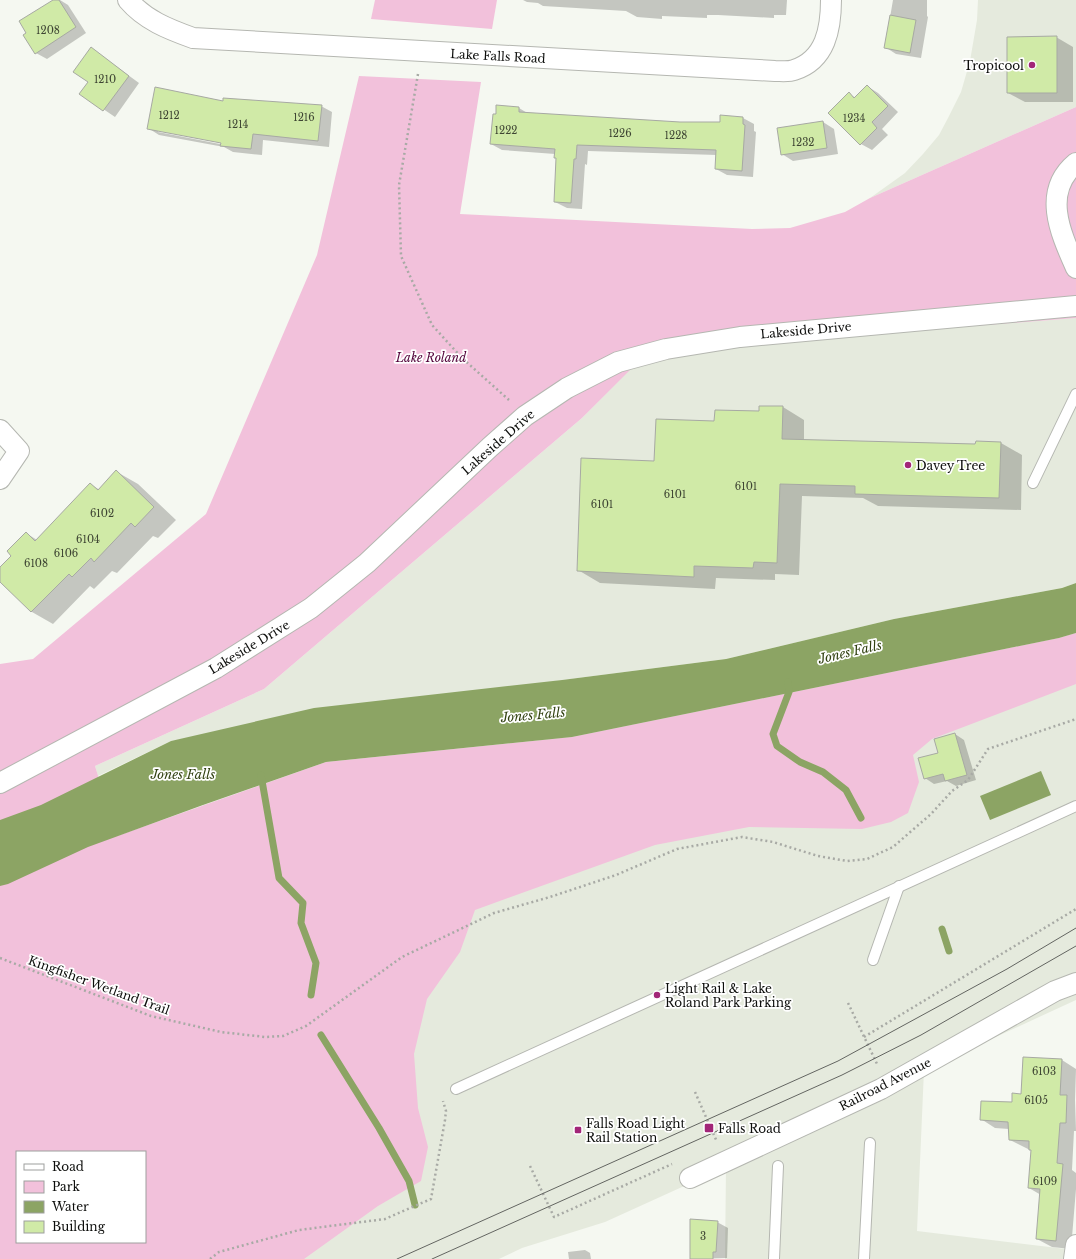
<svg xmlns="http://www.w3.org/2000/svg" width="1076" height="1259" viewBox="0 0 1076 1259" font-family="'Libre Baskerville',serif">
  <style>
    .built { fill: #e5eadd }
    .green { fill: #f2c1db; fill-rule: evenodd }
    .water { fill: #8ca464 }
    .shadow { fill: #0003; fill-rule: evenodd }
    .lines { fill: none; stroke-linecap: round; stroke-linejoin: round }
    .stream { stroke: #8ca464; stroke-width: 7 }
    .building { fill: #d0eaa7; stroke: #a7a9a3 }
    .lane-casing { stroke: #b5b7b1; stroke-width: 12 }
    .street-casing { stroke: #b5b7b1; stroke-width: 22 }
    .path { stroke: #a8aaa5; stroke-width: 2.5; stroke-dasharray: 2 3; stroke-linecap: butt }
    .lane { stroke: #fff; stroke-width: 10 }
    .street { stroke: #fff; stroke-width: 20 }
    .tram { stroke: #636561; stroke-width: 1 }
    .poi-dot { fill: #a22578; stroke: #fff; stroke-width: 1.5 }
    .labels { text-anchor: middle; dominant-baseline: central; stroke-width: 3.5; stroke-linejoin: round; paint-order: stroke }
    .number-label { font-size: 10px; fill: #3e4533 }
    .street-label { font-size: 12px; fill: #0d0e0c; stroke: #fff }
    .poi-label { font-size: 12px; fill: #0d0e0c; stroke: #fff; text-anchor: start }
    .park-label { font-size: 12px; font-style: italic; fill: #510139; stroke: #fff }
    .water-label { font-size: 13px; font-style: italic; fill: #314111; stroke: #fff }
  </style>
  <rect width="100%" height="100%" fill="#f5f8f1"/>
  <!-- built -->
  <g class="built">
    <path d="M 978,0 L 1076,0 L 1076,107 L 870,198 L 905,173 L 923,154 L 939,135 L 948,118 L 961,92 L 970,61 L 977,20 Z"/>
    <path d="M 1076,318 L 1076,583 L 1062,588 L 894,619 L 726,659 L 562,680 L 171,741 L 98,776 L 95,766 L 264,689 L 582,418 L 634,365 L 667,357 L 794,340 Z"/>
    <path d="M 1076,633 L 1076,1000 L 924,1070 L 917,1231 L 1066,1249 L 1065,1259 L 725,1259 L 726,1167 L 605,1222 L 522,1248 L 499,1259 L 251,1259 L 203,805 L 733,703 L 1059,638 Z"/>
  </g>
  <!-- green -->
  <g class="green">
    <path d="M 375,0 L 497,0 L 492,29 L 371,19 Z"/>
    <path d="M 359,76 L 481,82 L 460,214 L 752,229 L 790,228 L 845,212 L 870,198 L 1076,107 L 1076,318 L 794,340 L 667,357 L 635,365 L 582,418 L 264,689 L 95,766 L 117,836 L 326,762 L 572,737 L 1059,638 L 1076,633 L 1076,684 L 932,739 L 913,755 L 919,782 L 908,813 L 891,822 L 862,829 L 749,827 L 655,845 L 475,910 L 460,952 L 427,999 L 414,1054 L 418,1108 L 428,1147 L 421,1181 L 378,1206 L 304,1259 L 0,1259 L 0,664 L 33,659 L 206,514 L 317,255 ZM 17,1152 L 145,1152 L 145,1242 L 17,1242 Z"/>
  </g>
  <!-- water -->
  <g class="water">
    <path d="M 1076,583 L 1076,633 L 1059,638 L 572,737 L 326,762 L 203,805 L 88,847 L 8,884 L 0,886 L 0,820 L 41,805 L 171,741 L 314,708 L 562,680 L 726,659 L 894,619 L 1062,588 Z"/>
    <path d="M 1041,771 L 1051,795 L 990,820 L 980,796 Z"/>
  </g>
  <!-- shadow -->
  <g class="shadow">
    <path d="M 55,0 L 60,0 L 68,5 L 86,33 L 47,59 L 36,53 Z"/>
    <path d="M 523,0 L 787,0 L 786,15 L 774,15 L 774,18 L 718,15 L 707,15 L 707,18 L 662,16 L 662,19 L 637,17 L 626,11 L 543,6 L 538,3 L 527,2 Z"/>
    <path d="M 893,0 L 927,0 L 927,16 L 928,17 L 921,58 L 896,54 L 885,47 Z"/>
    <path d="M 1056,37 L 1073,47 L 1073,102 L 1025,102 L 1008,93 Z"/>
    <path d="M 91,48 L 139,83 L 115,117 L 81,94 L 89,82 Z"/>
    <path d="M 867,86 L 878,93 L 898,112 L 882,129 L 888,135 L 872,150 L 861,144 L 849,94 L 856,98 Z"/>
    <path d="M 224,102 L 321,106 L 332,112 L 329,147 L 263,140 L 262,155 L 233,152 L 224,147 L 159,135 L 148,128 ZM 158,130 L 226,143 L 225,145 L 158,132 Z"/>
    <path d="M 497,106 L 519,108 L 529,114 L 680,123 L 721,124 L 721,117 L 743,118 L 754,124 L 754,131 L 756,132 L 753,177 L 727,175 L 716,169 L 717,155 L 588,151 L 587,165 L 585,164 L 582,209 L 567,208 L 555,202 L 557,158 L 555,154 L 502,150 L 491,144 Z"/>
    <path d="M 823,122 L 834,129 L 838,154 L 793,161 L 782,154 Z"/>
    <path d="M 783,407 L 804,420 L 804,440 L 976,445 L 1001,443 L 1022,455 L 1021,510 L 878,506 L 863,498 L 802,496 L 799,575 L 775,574 L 775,580 L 716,578 L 715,589 L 600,583 L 578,570 L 655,462 L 715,422 Z"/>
    <path d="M 117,472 L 138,484 L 176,520 L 158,538 L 153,536 L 117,573 L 112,571 L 94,589 L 90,586 L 53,624 L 32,612 L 0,581 L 0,569 L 13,556 L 26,533 L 37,540 L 90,484 L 100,490 Z"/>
    <path d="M 955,734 L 964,740 L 976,780 L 956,786 L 947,781 L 934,784 L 925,778 L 939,754 Z"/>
    <path d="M 1062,1060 L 1076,1069 L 1075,1100 L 1076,1131 L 1074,1131 L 1072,1170 L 1076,1173 L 1076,1189 L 1071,1249 L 1052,1247 L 1037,1239 L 1041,1195 L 1029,1188 L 1032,1151 L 1010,1140 L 1009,1129 L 995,1128 L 981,1119 L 1013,1104 Z"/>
    <path d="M 717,1222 L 728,1228 L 727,1258 L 691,1259 Z"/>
    <path d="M 585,1250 L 590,1253 L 591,1259 L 569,1259 L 568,1252 Z"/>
  </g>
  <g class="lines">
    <!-- stream -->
    <g class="stream">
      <path d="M 788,682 L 789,692 L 773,734 L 777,746 L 800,762 L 823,772 L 846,790 L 861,818"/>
      <path d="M 261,775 L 279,878 L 303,903 L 301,923 L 316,963 L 311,995"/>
      <path d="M 942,929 L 949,951"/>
      <path d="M 321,1035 L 379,1128 L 409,1181 L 415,1205"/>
    </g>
  </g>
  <!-- building -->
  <g class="building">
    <path d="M 53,0 L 59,0 L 76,27 L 35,54 L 23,35 L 26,33 L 19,21 Z"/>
    <path d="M 890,15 L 916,20 L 910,53 L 884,48 Z"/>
    <path d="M 1057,36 L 1057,93 L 1007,93 L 1007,37 Z"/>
    <path d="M 91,47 L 129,76 L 103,111 L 79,94 L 88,82 L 73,72 Z"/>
    <path d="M 867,85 L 888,106 L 872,122 L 877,128 L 860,145 L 828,113 L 849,92 L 854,98 Z"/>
    <path d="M 155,87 L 223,101 L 223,98 L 322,105 L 318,141 L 253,134 L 251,149 L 220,146 L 221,143 L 147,129 Z"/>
    <path d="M 496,105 L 519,107 L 519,112 L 680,122 L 720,122 L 720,115 L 743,117 L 743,124 L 745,125 L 742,171 L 715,169 L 716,150 L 577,145 L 576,159 L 574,159 L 571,203 L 554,202 L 556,158 L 554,158 L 555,149 L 490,144 L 493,114 L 496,114 Z"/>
    <path d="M 823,121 L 827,148 L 781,155 L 777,128 Z"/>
    <path d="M 759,406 L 783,406 L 782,439 L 975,444 L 976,441 L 1001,442 L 999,498 L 855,494 L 855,486 L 780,484 L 777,563 L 754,562 L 753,568 L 694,566 L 694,577 L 577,571 L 581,458 L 654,461 L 656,419 L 714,421 L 715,410 L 759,411 Z"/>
    <path d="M 116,470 L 154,507 L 135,527 L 131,523 L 94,562 L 91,558 L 72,577 L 69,574 L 31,612 L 0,582 L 0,567 L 11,556 L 7,551 L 26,532 L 35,541 L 90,483 L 98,490 Z"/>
    <path d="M 955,733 L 967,775 L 945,781 L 943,774 L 924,779 L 918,758 L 938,753 L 934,739 Z"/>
    <path d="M 1023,1057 L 1062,1059 L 1060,1095 L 1067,1095 L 1066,1123 L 1060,1123 L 1057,1163 L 1063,1164 L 1056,1241 L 1036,1239 L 1040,1189 L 1028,1188 L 1031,1150 L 1029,1150 L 1029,1141 L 1009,1140 L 1008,1122 L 980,1120 L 981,1101 L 1012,1102 L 1012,1093 L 1021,1094 Z"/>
    <path d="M 690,1219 L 718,1221 L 716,1252 L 713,1252 L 713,1259 L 690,1259 Z"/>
  </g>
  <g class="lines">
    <defs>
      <g id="lane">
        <path d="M 1033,483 L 1076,394"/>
        <path d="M 873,960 L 899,886"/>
        <path d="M 456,1089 L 1076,806"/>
        <path d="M 774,1259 L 778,1166"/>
        <path d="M 864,1259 L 870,1143"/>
      </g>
      <g id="street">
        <path d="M 128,0 C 145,20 168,29 193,38 L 775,71 C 781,71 789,72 794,70 C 826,60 831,28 831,0"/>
        <path d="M 1076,163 C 1041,192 1061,234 1076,268"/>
        <path d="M 0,430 L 19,451 L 0,479"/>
        <path d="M 0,783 L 216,668 L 311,608 L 367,563 L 490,447 L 525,416 L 567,388 L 618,362 L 666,349 L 740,337 L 1076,306"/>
        <path d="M 690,1178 L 881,1089 L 1055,991 L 1076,983"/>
        <path d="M 1074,1259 L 1076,1245"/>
      </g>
    </defs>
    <!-- lane casing -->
    <use href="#lane" class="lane-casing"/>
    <!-- street casing -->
    <use href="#street" class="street-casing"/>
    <!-- path -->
    <g class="path">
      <path d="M 418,74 L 399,185 L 401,256 L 432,325 L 462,358 L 509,400"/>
      <path d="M 0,958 L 151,1016 L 221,1032 L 265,1037 L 283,1036 L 306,1026 L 402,957 L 494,913 L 550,897 L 616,875 L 677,849 L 742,837 L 773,842 L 818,856 L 847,861 L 867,859 L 893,847 L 931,814 L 952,791 L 968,780 L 988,749 L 1076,719"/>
      <path d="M 848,1003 L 878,1066"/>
      <path d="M 864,1037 L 1076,909"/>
      <path d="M 695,1092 L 717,1142"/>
      <path d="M 530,1166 L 554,1217 L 672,1164"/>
      <path d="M 210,1259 L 219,1252 L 299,1230 L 385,1219 L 431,1199 L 445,1120 L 446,1111 L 443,1101"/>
    </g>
    <!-- lane -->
    <use href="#lane" class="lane"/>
    <!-- street -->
    <use href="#street" class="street"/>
    <!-- tram -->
    <g class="tram">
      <path d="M 397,1259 L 838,1061 L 1007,969 L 1076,928"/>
      <path d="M 432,1259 L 842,1075 L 921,1035 L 1076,946"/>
    </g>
  </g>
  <!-- markers -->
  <g class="poi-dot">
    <circle cx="1032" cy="65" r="4"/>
    <circle cx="908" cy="465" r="4"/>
    <circle cx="657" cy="995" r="4"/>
    <rect x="704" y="1123" width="10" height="10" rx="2"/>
    <rect x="574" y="1126" width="8" height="8" rx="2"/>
  </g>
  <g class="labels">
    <!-- number labels -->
    <g class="number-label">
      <text x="48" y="30">1208</text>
      <text x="105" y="79">1210</text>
      <text x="169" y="115">1212</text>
      <text x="304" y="117">1216</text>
      <text x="854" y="118">1234</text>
      <text x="238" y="124">1214</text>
      <text x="506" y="130">1222</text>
      <text x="620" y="133">1226</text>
      <text x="676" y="135">1228</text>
      <text x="803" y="142">1232</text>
      <text x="746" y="486">6101</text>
      <text x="675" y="494">6101</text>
      <text x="602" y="504">6101</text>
      <text x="102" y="513">6102</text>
      <text x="88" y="539">6104</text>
      <text x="66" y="553">6106</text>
      <text x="36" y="563">6108</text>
      <text x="1044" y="1071">6103</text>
      <text x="1036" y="1100">6105</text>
      <text x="1045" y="1181">6109</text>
      <text x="703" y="1236">3</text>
    </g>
    <!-- street labels -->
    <g class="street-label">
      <text transform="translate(498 56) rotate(3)">Lake Falls Road</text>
      <text transform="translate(806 330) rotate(-5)">Lakeside Drive</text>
      <text transform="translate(498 442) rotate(-41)">Lakeside Drive</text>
      <text transform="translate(249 647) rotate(-31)">Lakeside Drive</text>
      <text transform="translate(99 985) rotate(20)">Kingfisher Wetland Trail</text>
      <text transform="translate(885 1084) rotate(-27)">Railroad Avenue</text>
    </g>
    <!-- poi labels -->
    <g class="poi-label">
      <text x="1024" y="65" text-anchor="end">Tropicool</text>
      <text x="916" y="465">Davey Tree</text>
      <text x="665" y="988">Light Rail &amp; Lake<tspan x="665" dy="14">Roland Park Parking</tspan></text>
      <text x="586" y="1123">Falls Road Light<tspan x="586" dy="14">Rail Station</tspan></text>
      <text x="718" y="1128">Falls Road</text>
    </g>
    <!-- park labels -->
    <g class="park-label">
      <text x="431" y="357">Lake Roland</text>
    </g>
    <!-- water labels -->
    <g class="water-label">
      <text transform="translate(850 652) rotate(-13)">Jones Falls</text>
      <text transform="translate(533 715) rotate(-5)">Jones Falls</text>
      <text x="183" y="774">Jones Falls</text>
    </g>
  </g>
  <!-- legend -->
  <rect x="16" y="1151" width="130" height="92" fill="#ffffff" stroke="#9e9f9e"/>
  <rect x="24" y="1164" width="20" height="6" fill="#ffffff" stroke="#9e9f9e"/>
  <text x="52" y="1171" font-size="12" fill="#0d0e0c">Road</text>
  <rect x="24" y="1181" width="20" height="12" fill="#f2c1db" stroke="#9e9f9e"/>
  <text x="52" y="1191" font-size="12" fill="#0d0e0c">Park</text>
  <rect x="24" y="1201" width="20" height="12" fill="#8ca464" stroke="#9e9f9e"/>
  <text x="52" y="1211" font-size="12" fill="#0d0e0c">Water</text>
  <rect x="24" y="1221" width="20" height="12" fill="#d0eaa7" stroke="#9e9f9e"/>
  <text x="52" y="1231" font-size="12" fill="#0d0e0c">Building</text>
</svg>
